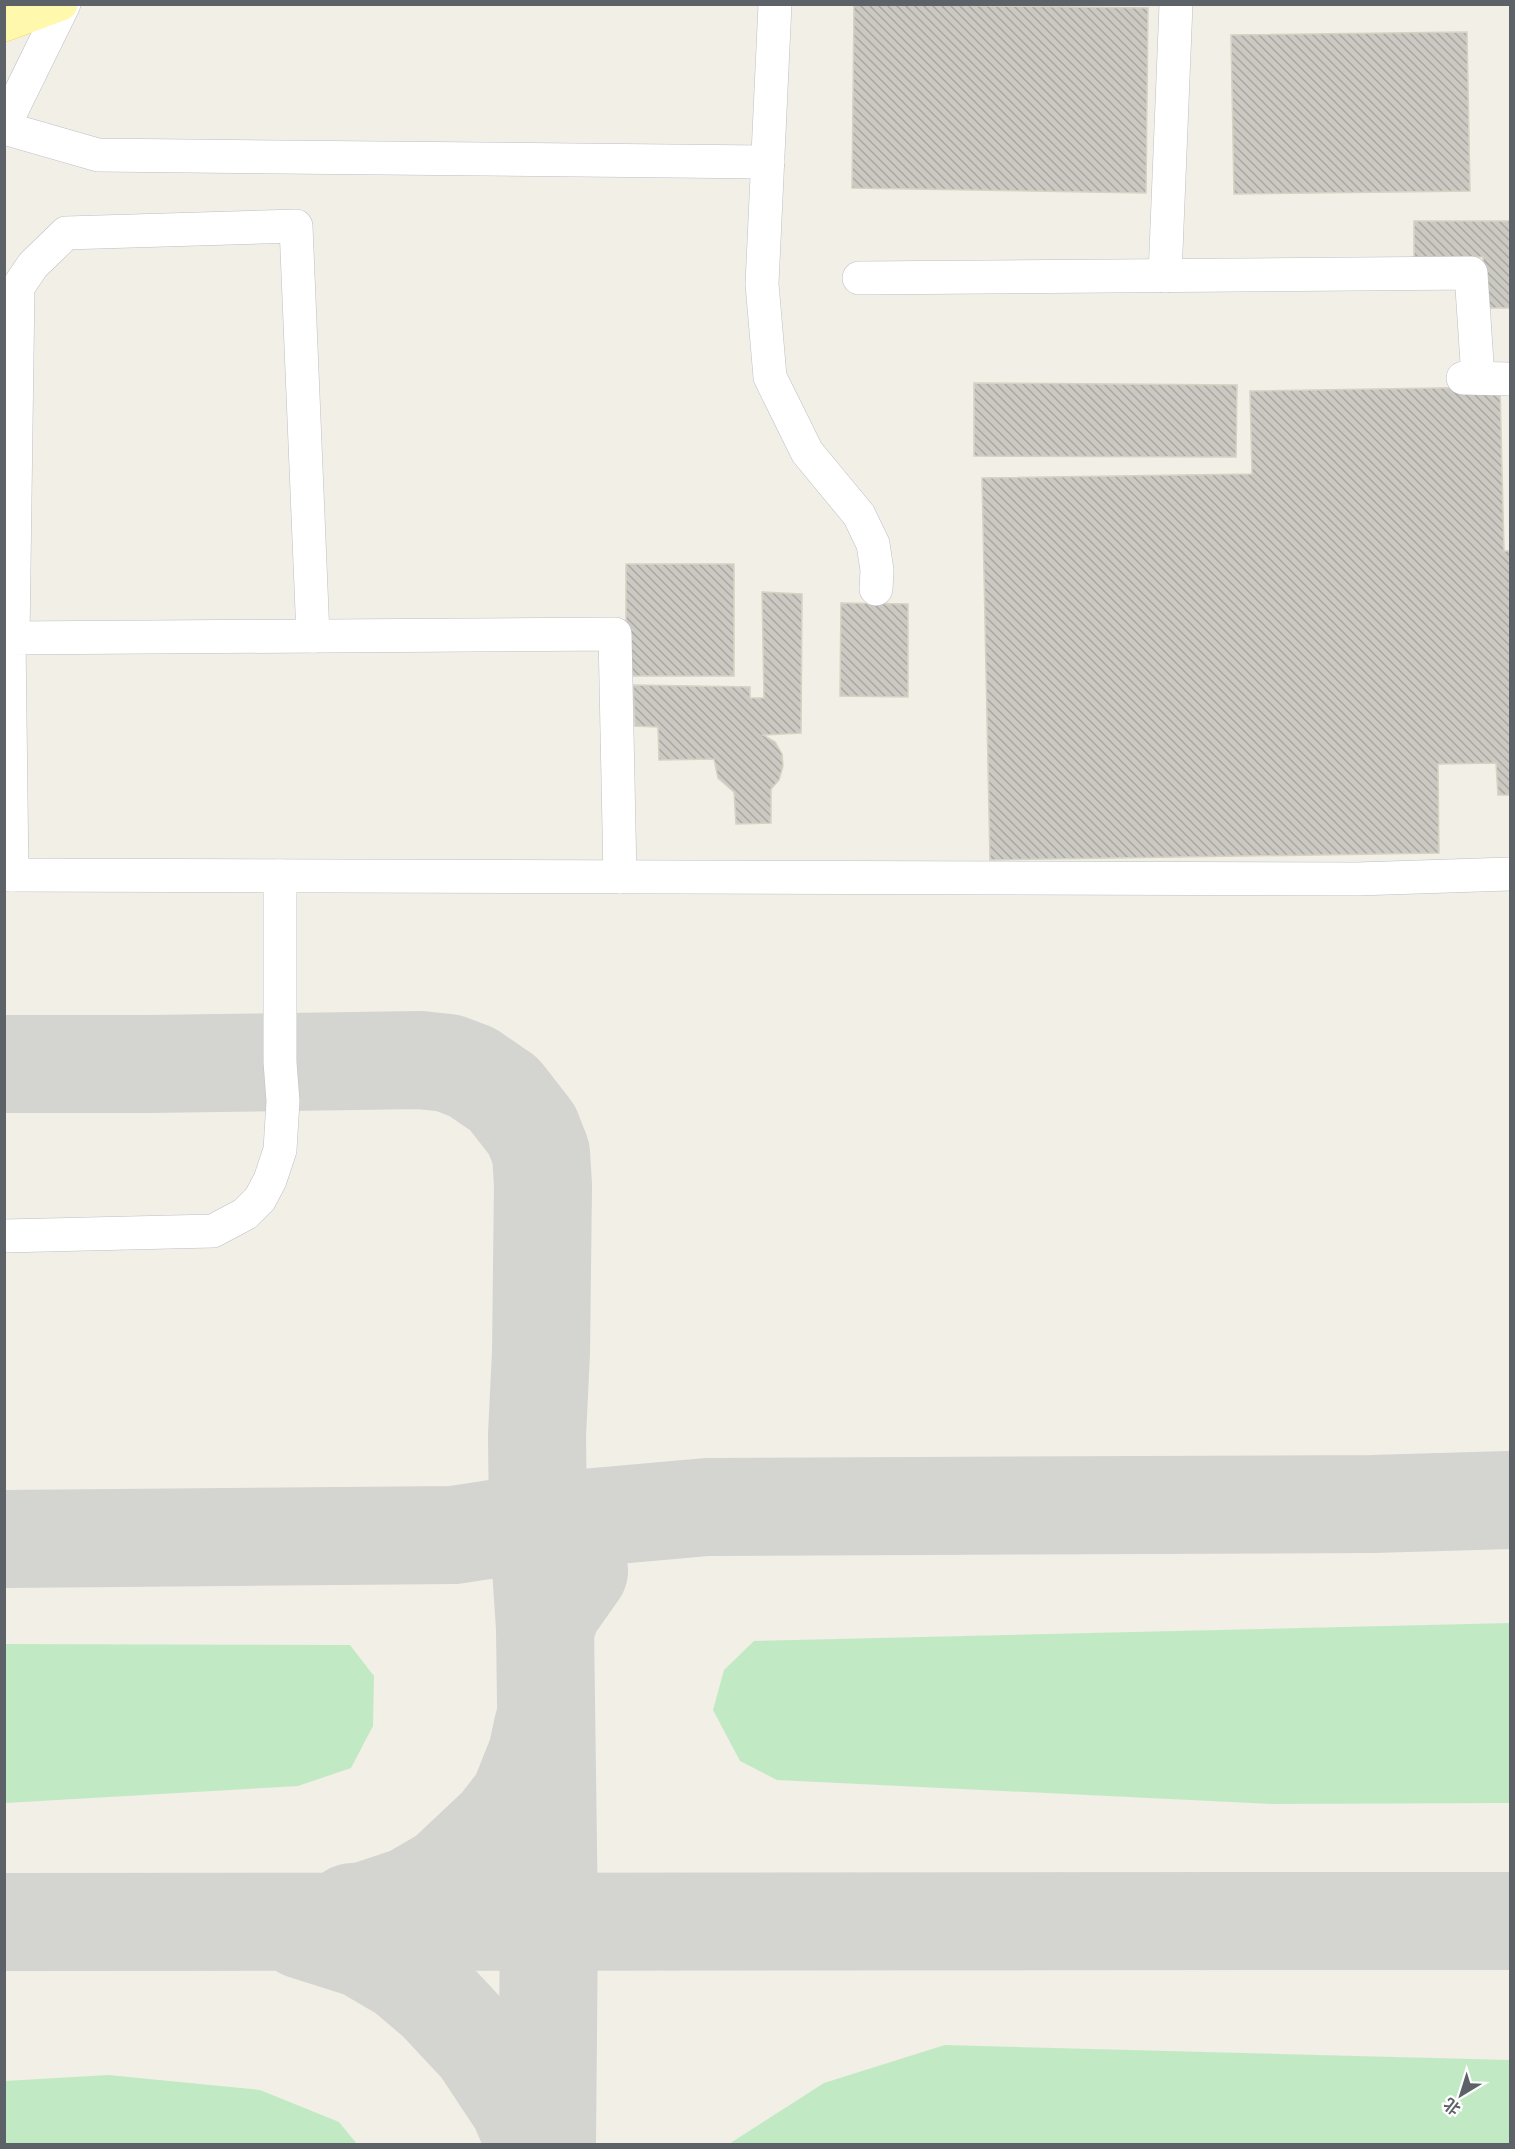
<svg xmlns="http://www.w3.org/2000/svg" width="1515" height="2149" viewBox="0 0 1515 2149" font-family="'Alegreya Sans','Noto Sans SC',sans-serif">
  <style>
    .green { fill: #c1eac4 }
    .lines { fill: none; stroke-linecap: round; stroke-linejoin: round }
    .taxiway { stroke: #d4d4d0; stroke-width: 98 }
    .building { fill: url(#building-back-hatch); stroke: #d6d2c4; stroke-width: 1.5 }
    .minor-casing { stroke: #bdbfc6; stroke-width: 34 }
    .major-casing { stroke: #fdda53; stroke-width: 34 }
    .minor { stroke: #fff; stroke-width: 33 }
    .major { stroke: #fff8ad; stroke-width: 33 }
  </style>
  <defs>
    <pattern id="building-back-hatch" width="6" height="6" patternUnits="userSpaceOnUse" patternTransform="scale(1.5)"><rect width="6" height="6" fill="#ccc9c3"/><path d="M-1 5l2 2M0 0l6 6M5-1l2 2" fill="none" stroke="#a9a7a2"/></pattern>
  </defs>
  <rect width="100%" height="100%" fill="#f1efe6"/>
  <!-- green -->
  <g class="green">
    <path d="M 1510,1623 L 1510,1803 L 1273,1804 L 777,1780 L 740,1761 L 713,1710 L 724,1670 L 754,1641 Z"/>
    <path d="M 5,1644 L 350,1645 L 374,1676 L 373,1726 L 351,1768 L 298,1786 L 5,1803 Z"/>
    <path d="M 945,2045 L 1510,2060 L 1510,2144 L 731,2144 L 732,2142 L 824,2083 Z"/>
    <path d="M 108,2075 L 260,2090 L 339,2122 L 357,2144 L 5,2144 L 5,2081 Z"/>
  </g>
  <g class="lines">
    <!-- taxiway -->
    <g class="taxiway">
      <path d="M 4,1064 L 148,1064 L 420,1060 L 448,1063 L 472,1072 L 504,1094 L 532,1130 L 541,1153 L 543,1185 L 541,1353 L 537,1435 L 538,1522 L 545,1628"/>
      <path d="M 4,1539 L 454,1535 L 538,1522 L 707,1507 L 1372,1504 L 1510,1500"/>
      <path d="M 352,1912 L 365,1911 L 410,1896 L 446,1875 L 498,1826 L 519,1799 L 537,1754 L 543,1726"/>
      <path d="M 4,1922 C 507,1920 1008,1922 1510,1921"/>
      <path d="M 303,1930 L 363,1949 L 404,1973 L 437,2001 L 480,2047 L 519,2106 L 535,2144"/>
      <path d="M 547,2144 L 549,1920 L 545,1628 L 553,1608 L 579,1571"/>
    </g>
  </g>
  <!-- building -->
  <g class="building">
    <path d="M 854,4 L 1148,8 L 1146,193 L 852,188 Z"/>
    <path d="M 1467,32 L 1470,191 L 1234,194 L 1231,35 Z"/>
    <path d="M 1414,221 L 1510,221 L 1510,308 L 1483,308 L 1483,257 L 1414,257 Z"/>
    <path d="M 974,383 L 1237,385 L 1236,457 L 974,456 Z"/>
    <path d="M 1500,387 L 1504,551 L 1510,551 L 1510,795 L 1498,795 L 1496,763 L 1438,764 L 1439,853 L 990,860 L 982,478 L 1252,474 L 1250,391 Z"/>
    <rect x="626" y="564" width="108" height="112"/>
    <path d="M 762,592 L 802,594 L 801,733 L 763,735 L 775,742 L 782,754 L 783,766 L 779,780 L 771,789 L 771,823 L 736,824 L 734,792 L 718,778 L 714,759 L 659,760 L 658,727 L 635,726 L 633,685 L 750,687 L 750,698 L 764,698 Z"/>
    <path d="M 841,603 L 908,604 L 908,697 L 840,696 Z"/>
  </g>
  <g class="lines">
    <defs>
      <g id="minor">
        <path d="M 775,4 L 762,284 L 770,377 L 807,452 L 859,515 L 873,544 L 877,570 L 876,589"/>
        <path d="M 4,126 L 64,4"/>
        <path d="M 4,128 L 98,155 L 768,162"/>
        <path d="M 1165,276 L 1176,4"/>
        <path d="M 859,278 L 1471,273 L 1478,378"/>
        <path d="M 1463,378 L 1510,379"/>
        <path d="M 13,638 L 18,287 L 33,265 L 66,233 L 296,226 L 313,636"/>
        <path d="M 4,875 L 1357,879 L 1510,874"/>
        <path d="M 12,875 L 9,638 L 615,634 L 620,877"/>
        <path d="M 4,1236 L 213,1231 L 245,1214 L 260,1199 L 270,1180 L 280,1150 L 283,1101 L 280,1062 L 280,876"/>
      </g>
      <path id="major" d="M 4,25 L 61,4"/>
    </defs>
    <!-- minor casing -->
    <use href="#minor" class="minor-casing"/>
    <!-- major casing -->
    <use href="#major" class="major-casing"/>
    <!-- minor -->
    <use href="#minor" class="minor"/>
    <!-- major -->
    <use href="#major" class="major"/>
  </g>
  <!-- border -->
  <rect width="1515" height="2149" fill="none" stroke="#5d6168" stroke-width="12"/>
  <!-- north arrow -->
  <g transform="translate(1461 2095) rotate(218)" stroke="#ffffff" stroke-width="4.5" paint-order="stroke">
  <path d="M0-4.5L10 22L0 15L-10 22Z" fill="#5d6168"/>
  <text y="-9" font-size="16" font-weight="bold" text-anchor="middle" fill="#5d6168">北</text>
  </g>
</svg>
